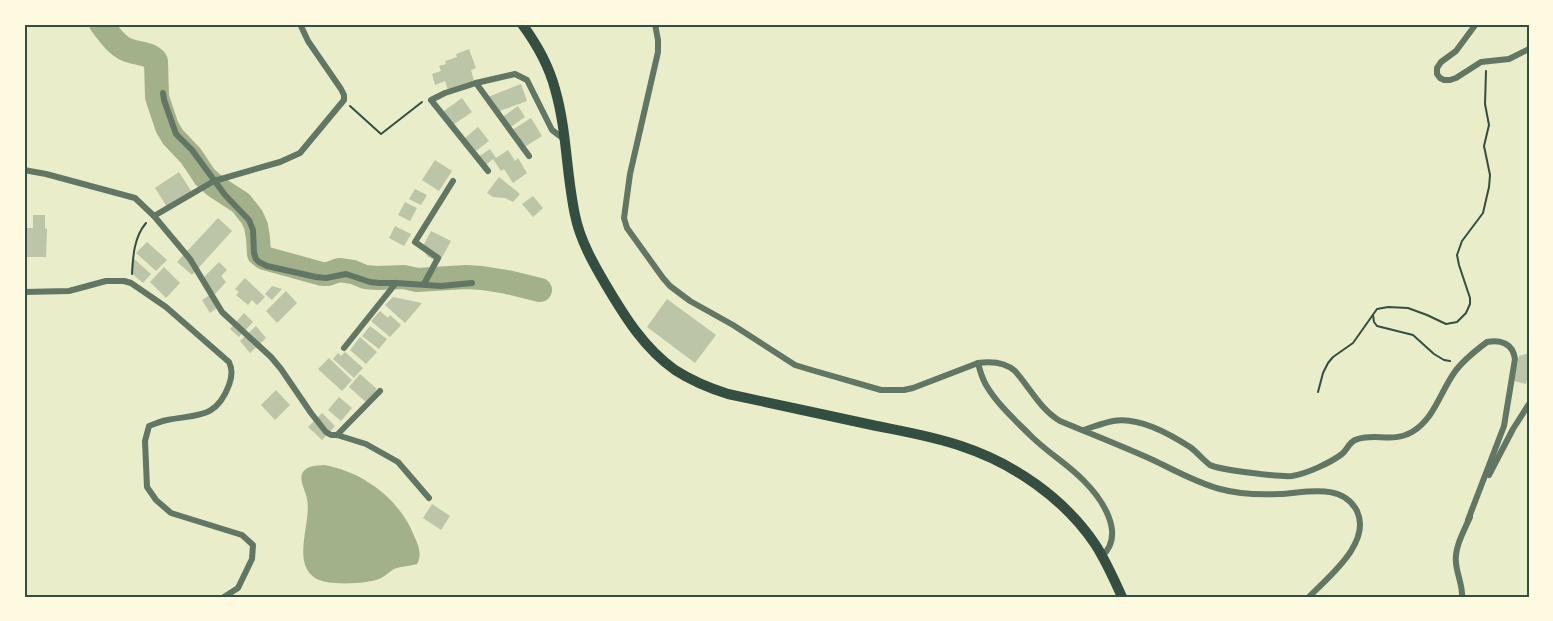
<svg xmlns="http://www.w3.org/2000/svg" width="1553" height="621" viewBox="0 0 1553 621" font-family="'Libre Baskerville',serif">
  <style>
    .water { fill: #a3b18a }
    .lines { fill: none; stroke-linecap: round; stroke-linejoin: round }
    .river { stroke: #a3b18a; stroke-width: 24 }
    .building { fill: #bcc5a7 }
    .path { stroke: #344e41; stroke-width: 2 }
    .minor { stroke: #617663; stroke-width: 6 }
    .trunk { stroke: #344e41; stroke-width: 10 }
    .neatline { fill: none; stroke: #344e41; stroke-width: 2 }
  </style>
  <rect width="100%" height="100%" fill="#e9edc9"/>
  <!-- water -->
  <path class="water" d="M 324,465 C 364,472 401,500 415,538 C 419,546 422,556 417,564 C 410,566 402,566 394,569 C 389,572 384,577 379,579 C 366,584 327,586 315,578 C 291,562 312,522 307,499 C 306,491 298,480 303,472 C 308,465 317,466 324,465 Z"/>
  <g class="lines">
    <!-- river -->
    <path class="river" d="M 101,24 C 108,32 115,44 125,49 C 135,54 149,52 156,61 L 157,97 L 167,127 L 173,137 L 191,156 L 205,177 L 215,186 L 241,203 L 252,217 L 256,226 L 258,238 L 259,254 L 264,258 L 322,274 L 328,274 L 339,270 L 353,272 L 365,277 L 377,278 L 404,277 L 417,280 L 466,277 L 482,278 L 507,282 L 540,290"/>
  </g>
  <!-- building -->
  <g class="building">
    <path d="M 469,49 L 476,68 L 471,70 L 474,81 L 448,90 L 445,81 L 435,85 L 432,74 L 441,71 L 439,66 L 446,64 L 445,61 L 457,57 L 456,54 Z"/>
    <path d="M 521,84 L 527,101 L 494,113 L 488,97 Z"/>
    <path d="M 462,98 L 472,112 L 450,127 L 441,113 Z"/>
    <path d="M 518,106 L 525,117 L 508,129 L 501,118 Z"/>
    <path d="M 531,118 L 542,136 L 523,148 L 512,130 Z"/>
    <path d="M 478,127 L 489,141 L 476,151 L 465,138 Z"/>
    <path d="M 490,149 L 496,158 L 508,150 L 515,161 L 518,158 L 527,173 L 513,183 L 504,169 L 501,171 L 493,159 L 485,166 L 478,157 Z"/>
    <path d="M 435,160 L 452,171 L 439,191 L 422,180 Z"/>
    <path d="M 179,172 L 193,194 L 169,210 L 155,188 Z"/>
    <path d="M 499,177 L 520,194 L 513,202 L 505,198 L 493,197 L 487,193 Z"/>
    <path d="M 415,189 L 427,195 L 421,205 L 409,199 Z"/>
    <path d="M 533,196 L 543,208 L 533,217 L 522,204 Z"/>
    <path d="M 405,202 L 417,208 L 410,221 L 398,215 Z"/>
    <path d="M 33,215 L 45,215 L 45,228 L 47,229 L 46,257 L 24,257 L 24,228 L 33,228 Z"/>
    <path d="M 218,218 L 232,231 L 192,275 L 177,262 Z"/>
    <path d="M 395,226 L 411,234 L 404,246 L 389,238 Z"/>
    <path d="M 431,231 L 451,241 L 439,263 L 427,256 L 422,248 Z"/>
    <path d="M 147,242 L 167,260 L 156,271 L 136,253 Z"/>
    <path d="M 132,257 L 151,274 L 143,283 L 131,273 Z"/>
    <path d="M 219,262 L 227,270 L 221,276 L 226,282 L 215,294 L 201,280 Z"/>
    <path d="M 164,267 L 180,283 L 166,298 L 150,282 Z"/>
    <path d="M 245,278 L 265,297 L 257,305 L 252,300 L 248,305 L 236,295 L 239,292 L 235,289 Z"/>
    <path d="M 272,286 L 282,289 L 272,300 L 265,294 Z"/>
    <path d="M 286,291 L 297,303 L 277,323 L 266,311 Z"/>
    <path d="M 213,293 L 221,305 L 210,313 L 202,300 Z"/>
    <path d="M 393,297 L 422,303 L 405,323 L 385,305 Z"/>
    <path d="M 667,299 L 716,335 L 695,363 L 647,327 Z"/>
    <path d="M 380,311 L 388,318 L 390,315 L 401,325 L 390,337 L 371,321 Z"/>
    <path d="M 244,313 L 253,322 L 239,337 L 230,329 Z"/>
    <path d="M 256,326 L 266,338 L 250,353 L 240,341 Z"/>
    <path d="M 370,326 L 387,339 L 379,349 L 362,336 Z"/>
    <path d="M 360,337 L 377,352 L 366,364 L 350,350 Z"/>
    <path d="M 345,352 L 363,368 L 354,378 L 333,359 L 338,353 L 341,356 Z"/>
    <path d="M 1529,353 L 1529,369 L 1526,384 L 1514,381 L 1519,356 Z"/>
    <path d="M 329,358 L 352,380 L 342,391 L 318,369 Z"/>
    <path d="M 360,374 L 377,389 L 366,402 L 349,387 Z"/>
    <path d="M 276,390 L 290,405 L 275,420 L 261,405 Z"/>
    <path d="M 339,397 L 352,408 L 341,421 L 328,410 Z"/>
    <path d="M 322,413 L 335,426 L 322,440 L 308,427 Z"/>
    <path d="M 432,504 L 450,516 L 441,530 L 423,518 Z"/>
  </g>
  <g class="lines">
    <!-- path -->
    <g class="path">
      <path d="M 350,106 L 381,134 L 422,102"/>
      <path d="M 132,274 C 133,256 134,237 146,223"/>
      <path d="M 1373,315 L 1374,322 L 1377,326 L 1413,335 L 1434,354 L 1444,360 L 1450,361"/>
      <path d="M 1318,392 L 1323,373 L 1328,363 L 1333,357 L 1353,343 L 1377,309 L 1388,307 L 1408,308 L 1427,315 L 1446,324 L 1457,322 L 1466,313 L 1470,304 L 1470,298 L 1459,265 L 1457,255 L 1462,241 L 1483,213 L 1489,187 L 1490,175 L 1484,146 L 1489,125 L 1485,104 L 1486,71"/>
    </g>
    <!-- minor -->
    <g class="minor">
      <path d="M 655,24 L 658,40 L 658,52 L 630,174 L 624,218 L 627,228 L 663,278 L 670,286 L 690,301 L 733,325 L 795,365 L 808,369 L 881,390 L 904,390 L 913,388 L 978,363 C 992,361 1005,362 1015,371 C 1030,388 1040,409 1060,421 C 1091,434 1122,446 1153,460 C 1174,470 1197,483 1220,489 C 1238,494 1259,495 1279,494 C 1305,493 1342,482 1357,511 C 1372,543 1328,577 1309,597"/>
      <path d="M 1476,24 L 1456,51 L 1441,62 L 1437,68 L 1437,74 L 1440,78 L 1444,80 L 1450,80 L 1456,78 L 1481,62 L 1509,59 L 1529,49"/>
      <path d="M 476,83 L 529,156"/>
      <path d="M 163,93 L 164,100 L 176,134 L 192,150 L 225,195 L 249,220 L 253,230 L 254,253 L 256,259 L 259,262 L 267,266 L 316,277 L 326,278 L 346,274 L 370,282 L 379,283 L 396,283 L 441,286 L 472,283"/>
      <path d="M 24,170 L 46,174 L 135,198 L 154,216 L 190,259 L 222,312 L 271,357 L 281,369 L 311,413 L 326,432 L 331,435 L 337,435 L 366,444 L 398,462 L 429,498"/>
      <path d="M 488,171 L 431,100 L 445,93 L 476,83 L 515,74 L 527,80 L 552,130 L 564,139"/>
      <path d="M 154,216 L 214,181 L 280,162 L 300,153 L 344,100 L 344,95 L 341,89 L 308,41 L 300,24"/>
      <path d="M 424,284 L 438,258 L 415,242 L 453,181"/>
      <path d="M 24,292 L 69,291 L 106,281 L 124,281 L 131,283 L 166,307 L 229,362 C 233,370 232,377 229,385 C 216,420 196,414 167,420 C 161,421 155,424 149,426 L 145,441 L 147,487 L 156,500 L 171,513 L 242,535 L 253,545 L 252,559 L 238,588 L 224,597"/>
      <path d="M 344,348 L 396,283"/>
      <path d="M 978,363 C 980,371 982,378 986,385 C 997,404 1016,421 1031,436 C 1048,453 1068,464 1084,481 C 1102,499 1126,534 1102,556"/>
      <path d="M 1083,430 C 1093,427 1103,423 1113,421 C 1138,416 1170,434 1190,447 C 1197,452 1203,460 1210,465 C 1220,470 1280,477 1292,476 C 1306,474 1330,463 1342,454 C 1348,449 1349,441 1358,439 C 1376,433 1393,443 1412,432 C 1434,419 1440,393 1454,373 C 1462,361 1475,351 1487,342 C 1501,339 1513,344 1515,359 L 1504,426 L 1468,520"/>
      <path d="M 337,435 L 380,391"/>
      <path d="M 1489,475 L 1513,429 L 1529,404"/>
      <path d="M 1462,597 C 1463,586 1457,575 1456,563 C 1454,548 1464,531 1470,517"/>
    </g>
    <!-- trunk -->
    <path class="trunk" d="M 522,24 C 536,43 549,66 555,89 C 567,130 566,173 575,215 C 580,240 593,263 606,285 C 625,317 644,348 675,370 C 692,381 709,388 728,394 C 776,404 824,415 872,425 C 901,431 932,436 961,446 C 1013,463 1064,498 1095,544 C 1106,561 1114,579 1122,597"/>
  </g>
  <!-- border -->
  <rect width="1553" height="621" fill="none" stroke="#fefae0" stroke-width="51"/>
  <rect x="26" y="26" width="1502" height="570" class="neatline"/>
</svg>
